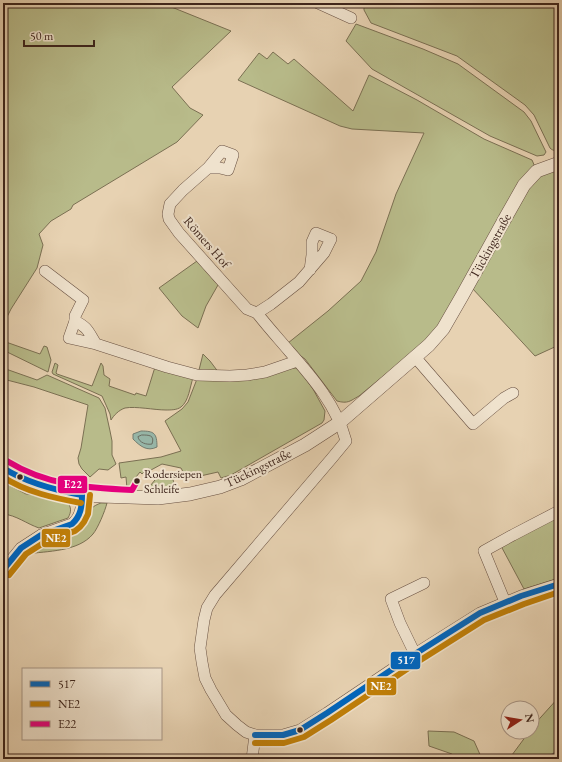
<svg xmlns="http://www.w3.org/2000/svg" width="562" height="762" viewBox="0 0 562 762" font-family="'EB Garamond',serif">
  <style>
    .green { fill: #b8bb8a; stroke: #7b7053 }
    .water { fill: #97b8aa; stroke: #737d71 }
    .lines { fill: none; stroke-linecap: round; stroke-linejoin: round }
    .shore { stroke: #6a6e63; stroke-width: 1 }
    .stream { stroke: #737d71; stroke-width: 3 }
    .minor-casing { stroke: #685042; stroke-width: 12 }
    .tertiary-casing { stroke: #685042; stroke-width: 14 }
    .minor { stroke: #efe2cd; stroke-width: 11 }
    .tertiary { stroke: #efe2cd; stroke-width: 13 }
    .bus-1-casing { stroke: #efe2cd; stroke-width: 9 }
    .bus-2-casing { stroke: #efe2cd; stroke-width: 9 }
    .bus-3-casing { stroke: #efe2cd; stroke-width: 9 }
    .bus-1 { stroke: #0065bd; stroke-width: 6 }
    .bus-2 { stroke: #c07f08; stroke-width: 6 }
    .bus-3 { stroke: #e5007d; stroke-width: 6 }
    .bus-dot { fill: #3e251c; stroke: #efe2cd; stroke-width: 1.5 }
    .labels { text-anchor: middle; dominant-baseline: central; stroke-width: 4; stroke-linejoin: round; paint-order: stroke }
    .bus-label { font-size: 12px; fill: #3e251c; stroke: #efe2cd; text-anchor: start }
    .street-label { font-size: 13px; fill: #3e251c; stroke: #efe2cd }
    .line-badge { stroke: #efe2cd; stroke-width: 1.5 }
    .badge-label { font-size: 11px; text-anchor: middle; font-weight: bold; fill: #fff }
  </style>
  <rect width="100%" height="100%" fill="#e7d2b2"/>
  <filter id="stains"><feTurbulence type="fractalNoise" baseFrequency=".005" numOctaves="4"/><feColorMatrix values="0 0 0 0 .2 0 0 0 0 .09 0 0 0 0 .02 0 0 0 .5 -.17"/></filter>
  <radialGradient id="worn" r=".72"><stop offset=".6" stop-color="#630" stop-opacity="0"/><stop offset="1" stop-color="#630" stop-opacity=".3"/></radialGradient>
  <!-- green -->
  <g class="green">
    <path d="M 3,3 L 120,3 L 132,6 L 133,3 L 163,3 L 169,6 L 231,31 L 172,87 L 190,108 L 203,115 L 177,142 L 73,205 L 71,209 L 51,221 L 39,234 L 43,245 L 37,268 L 11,309 L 3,325 L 3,63 L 7,56 L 3,52 L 3,27 L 6,10 Z"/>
    <path d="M 364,3 L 559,3 L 559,150 C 556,151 553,151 550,148 L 534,115 L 525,105 L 457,56 L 371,23 L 364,10 Z"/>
    <path d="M 356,24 L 423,49 L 458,64 L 524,112 L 531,121 L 546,152 L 544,155 L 537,156 L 490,136 L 372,69 L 346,41 Z"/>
    <path d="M 273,52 L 288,64 L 294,59 L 353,111 L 369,75 L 417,100 L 484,139 L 532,160 L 535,167 L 559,163 L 559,345 L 535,356 L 472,288 L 432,336 L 359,396 C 350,401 348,404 337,401 L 305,359 L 298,354 L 288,343 L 328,311 L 361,281 L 376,252 L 396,194 L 424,133 L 352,129 L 340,126 L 238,80 L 259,53 L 267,59 Z"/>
    <path d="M 197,261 L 218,285 L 206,306 L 198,328 L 182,316 L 159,288 Z"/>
    <path d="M 3,341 L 40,354 L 44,346 L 47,347 L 51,360 L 48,372 L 3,350 Z"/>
    <path d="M 203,354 L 210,361 L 219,373 L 199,370 Z"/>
    <path d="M 55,363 L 58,365 L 56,373 L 57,374 L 92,386 L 101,363 L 103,366 L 104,375 L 110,379 L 109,386 L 135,395 L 136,393 L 146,396 L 155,367 L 193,378 C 190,386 189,401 181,407 C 177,410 171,410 166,410 C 154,410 136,406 125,408 C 119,410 114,415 111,420 L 110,414 L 102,396 L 53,374 L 52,372 Z"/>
    <path d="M 3,368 L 37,380 L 47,375 L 99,398 L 105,408 L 110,431 L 112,441 L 112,455 L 116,464 L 108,470 L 99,469 L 90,477 L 82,469 L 79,464 L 78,458 L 81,448 L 88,405 L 34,387 L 3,379 Z"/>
    <path d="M 291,368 L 298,368 L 313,389 L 325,411 L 324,420 L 322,423 L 231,475 L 221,478 L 218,472 L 187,479 L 181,468 L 162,464 L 151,470 L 148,468 L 142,474 L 140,472 L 136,477 L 138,479 L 129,489 L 127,489 L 126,477 L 121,478 L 119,463 L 161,457 L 181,451 L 165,421 L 182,409 L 188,402 L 197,379 Z"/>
    <path d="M 164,474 L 169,475 C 174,479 175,483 172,489 L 168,490 L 146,491 L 159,475 Z"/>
    <path d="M 3,482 L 26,494 L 42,495 L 67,501 C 71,507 72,511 68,518 L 39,528 C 27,524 16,515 3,514 Z"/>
    <path d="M 101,503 L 107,503 C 105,511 98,528 93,534 C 78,552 47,551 26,554 C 33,550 40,544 47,541 C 57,536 79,532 85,525 C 94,515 84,509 101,503 Z"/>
    <path d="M 559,514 L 559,578 L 524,589 L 501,546 Z"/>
    <path d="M 559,697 L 559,759 L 509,759 L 529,732 L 532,732 L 532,727 Z"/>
    <path d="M 428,731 L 454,732 L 474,741 L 482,759 L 457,759 L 452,754 L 429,746 Z"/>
  </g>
  <!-- water -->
  <path class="water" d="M 141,431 C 154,431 157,433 157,447 C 147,452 140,446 133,439 L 133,434 Z"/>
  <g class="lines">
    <!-- shore -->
    <path class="shore" d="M 142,435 C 149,435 155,435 152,444 C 147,445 139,443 138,437 Z"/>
    <!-- stream -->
    <path class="stream" d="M 546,759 L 559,751"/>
    <defs>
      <g id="minor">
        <path d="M 318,3 L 351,18"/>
        <path d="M 208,168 L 222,151 L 233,155 L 228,170 L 220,168 L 208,168 L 183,190 L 170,204 L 168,214 L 169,219 L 179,233 L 238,299 L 247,309 L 257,313 C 267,326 278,338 289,351 C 312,377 337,406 346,441 L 332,458 L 215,595 L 207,608 L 204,620 L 200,648 L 202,662 L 205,678 L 211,690 L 226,715 L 237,725 L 246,732 L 255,735 L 283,735 L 300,730 L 327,713 L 415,654 L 480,613 L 521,596 L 559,584"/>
        <path d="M 45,271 L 83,300 L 75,316 L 75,321"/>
        <path d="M 257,313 L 271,304 L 299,282 L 324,253 L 331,239 L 316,233 L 312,242 L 312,255 L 310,270"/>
        <path d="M 96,344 C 88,332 89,328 75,321 L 69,338 L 96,344 L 167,367 L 197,375 L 230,376 L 247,375 L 265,372 L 297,361"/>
        <path d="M 415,357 L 473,424 L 504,398 L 513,393"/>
        <path d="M 3,570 L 21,548 L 41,535 L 72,524 C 81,517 82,506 82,495"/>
        <path d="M 505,602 L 484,551 L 513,535 L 559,511"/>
        <path d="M 415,654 L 400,623 L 391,599 L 424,583"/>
        <path d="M 252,759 L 255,735"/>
      </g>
      <path id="tertiary" d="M 3,468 L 19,477 L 61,491 L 77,494 L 101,496 L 158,498 L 190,494 L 220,487 L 241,479 L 305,445 L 339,423 L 429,345 L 443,329 L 462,296 L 507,215 L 524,185 L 537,171 L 559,163"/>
    </defs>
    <!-- minor casing -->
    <use href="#minor" class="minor-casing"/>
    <!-- tertiary casing -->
    <use href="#tertiary" class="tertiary-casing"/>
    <!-- minor -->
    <use href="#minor" class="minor"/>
    <!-- tertiary -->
    <use href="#tertiary" class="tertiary"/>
    <defs>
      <g id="bus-1">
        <path d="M 3,468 C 27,483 54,490 82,495"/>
        <path d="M 3,570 L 21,548 L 41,535 L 72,524 C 81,516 82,506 82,495"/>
        <path d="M 255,735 L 283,735 L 300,730 L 327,713 L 415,654 L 480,613 L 521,596 L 559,584"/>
      </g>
      <g id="bus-2">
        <path d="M 3,477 C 26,492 54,498 81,503"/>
        <path d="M 9,575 L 26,554 L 45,542 L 75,531 L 80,527 L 84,522 L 88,514 L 90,495"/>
        <path d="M 255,743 L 284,743 L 304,737 L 331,720 L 419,661 L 484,620 L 524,604 L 559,592"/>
      </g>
      <path id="bus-3" d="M 7,461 C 46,485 87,488 132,490 L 137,481"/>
    </defs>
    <!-- bus-1 casing -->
    <use href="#bus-1" class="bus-1-casing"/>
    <!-- bus-2 casing -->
    <use href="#bus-2" class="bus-2-casing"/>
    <!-- bus-3 casing -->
    <use href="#bus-3" class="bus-3-casing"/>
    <!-- bus-1 -->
    <use href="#bus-1" class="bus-1"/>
    <!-- bus-2 -->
    <use href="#bus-2" class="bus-2"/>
    <!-- bus-3 -->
    <use href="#bus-3" class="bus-3"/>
  </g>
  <!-- markers -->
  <g class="bus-dot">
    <circle cx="20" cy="477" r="3.5"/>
    <circle cx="137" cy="481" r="3.5"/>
    <circle cx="300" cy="730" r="3.5"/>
  </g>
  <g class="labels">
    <!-- bus labels -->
    <g class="bus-label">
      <text x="144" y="474">Rodersiepen<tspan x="144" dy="15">Schleife</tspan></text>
    </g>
    <!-- street labels -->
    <g class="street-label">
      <text transform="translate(207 242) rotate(49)">Römers Hof</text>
      <text transform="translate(490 246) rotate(-61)">Tückingstraße</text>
      <text transform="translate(258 468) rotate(-26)">Tückingstraße</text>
    </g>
  </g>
  <g class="line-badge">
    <rect x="57" y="475" width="31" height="19" rx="4" fill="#e5007d"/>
    <rect x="41" y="528" width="30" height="20" rx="4" fill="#c07f08"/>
    <rect x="390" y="651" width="31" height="19" rx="4" fill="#0065bd"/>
    <rect x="366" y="677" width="31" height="19" rx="4" fill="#c07f08"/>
  </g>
  <g class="badge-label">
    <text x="73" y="488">E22</text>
    <text x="56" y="542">NE2</text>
    <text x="406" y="664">517</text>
    <text x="381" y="690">NE2</text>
  </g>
  <!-- margin -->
  <rect width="562" height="762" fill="none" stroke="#e7d2b2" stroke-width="16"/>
  <rect x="4" y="4" width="554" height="754" fill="none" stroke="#3e251c" stroke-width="2"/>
  <rect x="8" y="8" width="546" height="746" fill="none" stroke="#3e251c"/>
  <!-- legend -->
  <rect x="22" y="668" width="140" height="72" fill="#efe2cd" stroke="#a89686"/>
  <rect x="30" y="681" width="20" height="6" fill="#0065bd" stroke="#a89686"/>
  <text x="58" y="688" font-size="12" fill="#3e251c">517</text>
  <rect x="30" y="701" width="20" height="6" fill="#c07f08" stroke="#a89686"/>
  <text x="58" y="708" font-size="12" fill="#3e251c">NE2</text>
  <rect x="30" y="721" width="20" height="6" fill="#e5007d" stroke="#a89686"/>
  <text x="58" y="728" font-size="12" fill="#3e251c">E22</text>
  <!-- north arrow -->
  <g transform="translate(520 720) rotate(78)"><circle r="19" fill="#efe2cd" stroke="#a89686"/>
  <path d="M0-3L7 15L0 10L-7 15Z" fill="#8f2418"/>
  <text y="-6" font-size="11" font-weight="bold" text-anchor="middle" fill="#3e251c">N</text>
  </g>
  <!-- scale -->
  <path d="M24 40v6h70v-6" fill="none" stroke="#3e251c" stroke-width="2"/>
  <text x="30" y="40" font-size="12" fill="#3e251c" stroke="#efe2cd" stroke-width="3" paint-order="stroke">50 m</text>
  <rect width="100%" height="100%" filter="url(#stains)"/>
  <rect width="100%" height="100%" fill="url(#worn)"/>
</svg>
